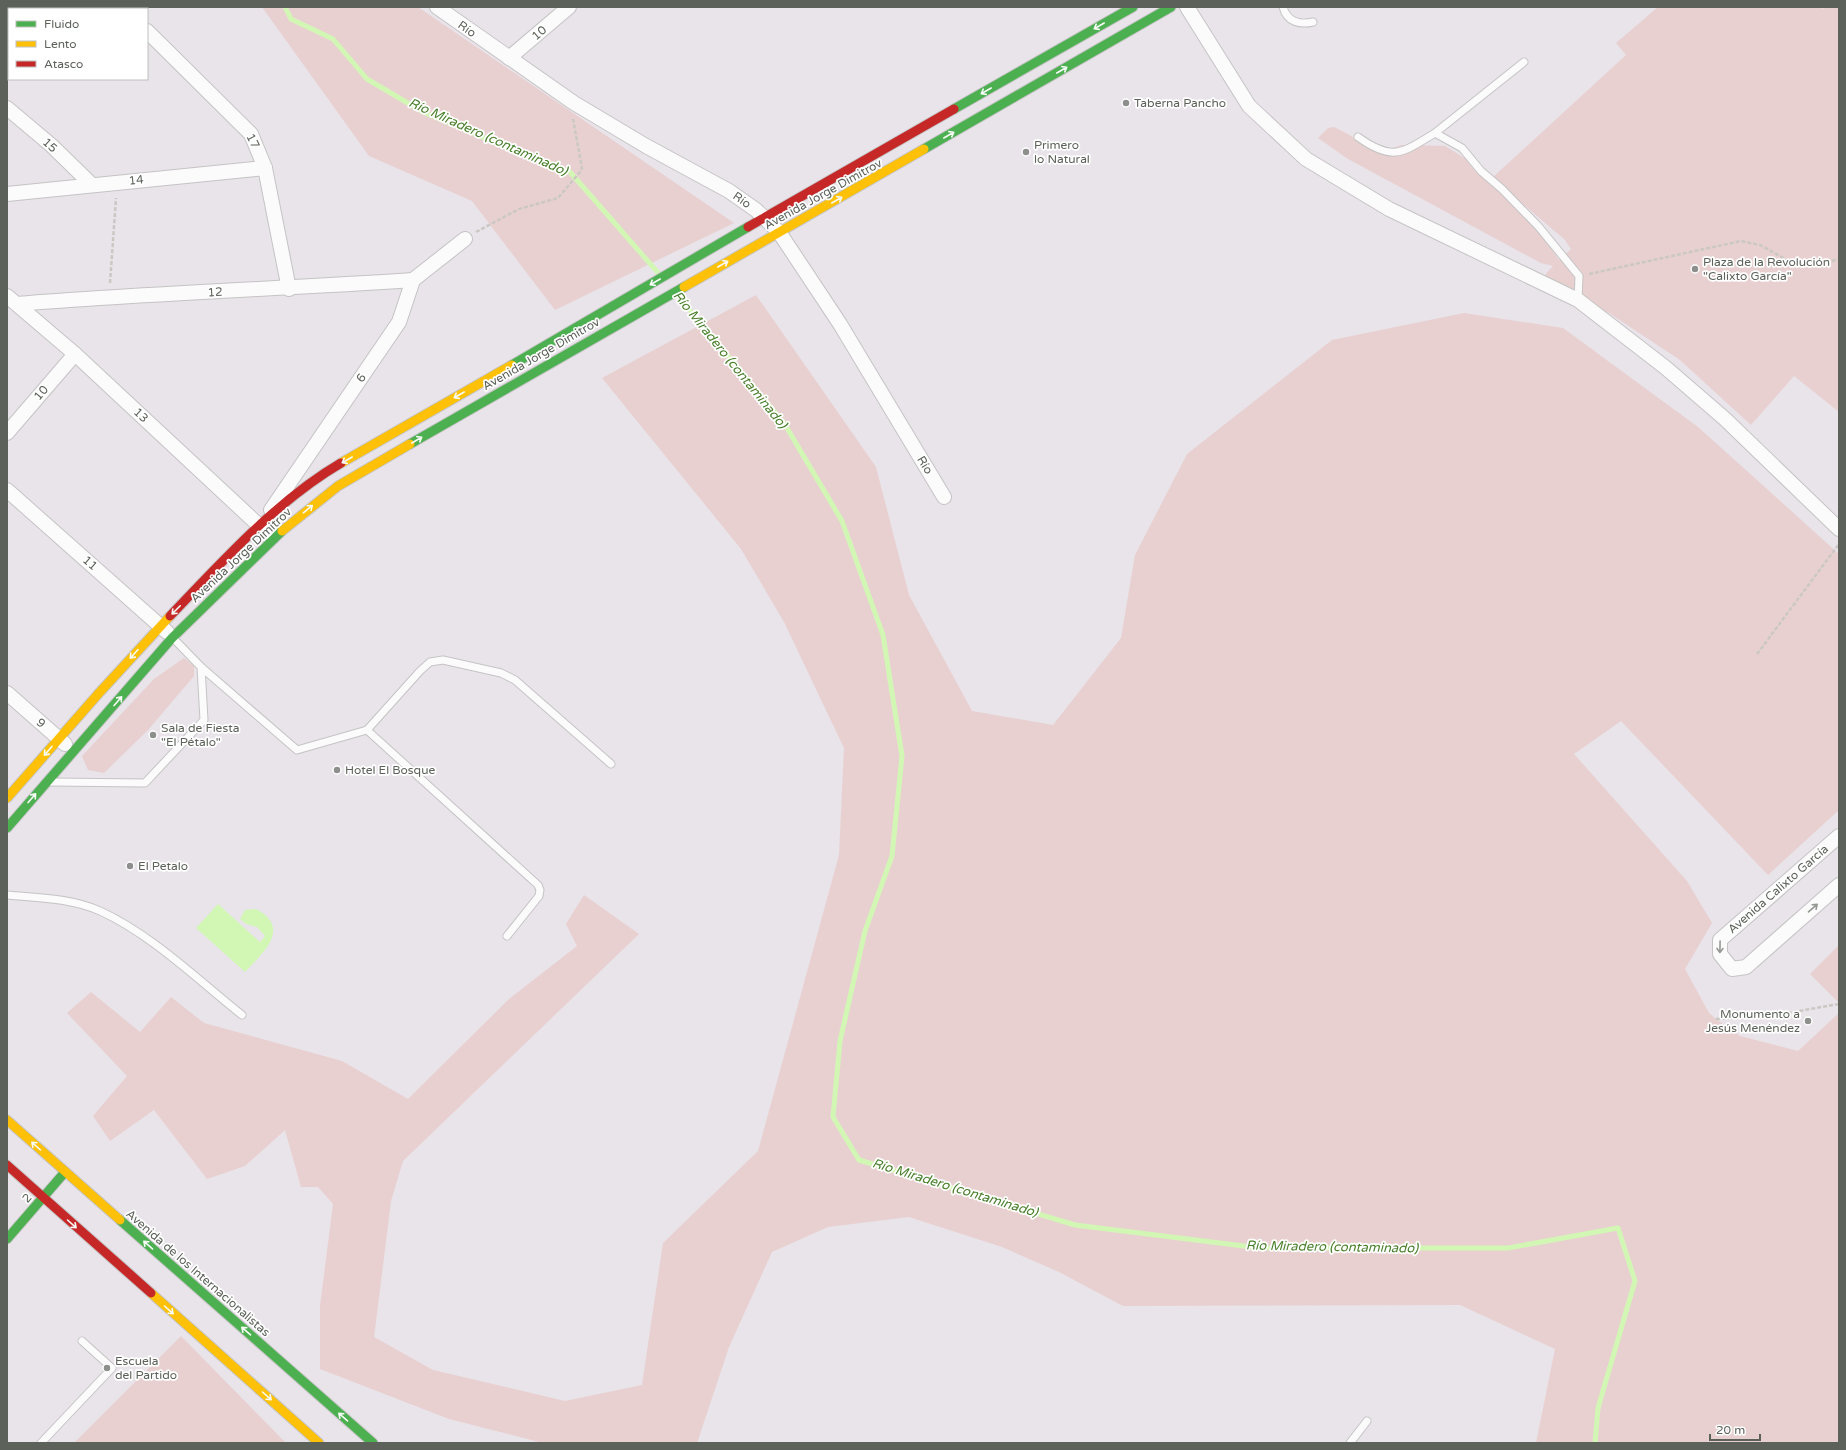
<svg xmlns="http://www.w3.org/2000/svg" width="1846" height="1450" viewBox="0 0 1846 1450" font-family="'Varela Round',sans-serif">
  <style>
    .green { fill: #e8d0d0 }
    .water { fill: #d2f7b5 }
    .lines { fill: none; stroke-linecap: round; stroke-linejoin: round }
    .stream { stroke: #d2f7b5; stroke-width: 5 }
    .lane-casing { stroke: #c5c4c4; stroke-width: 9 }
    .street-casing { stroke: #c5c4c4; stroke-width: 16 }
    .fast-casing { stroke: #c4c4c4; stroke-width: 11 }
    .slow-casing { stroke: #c4c4c4; stroke-width: 11 }
    .jam-casing { stroke: #c4c4c4; stroke-width: 11 }
    .path { stroke: #cbc8c4; stroke-width: 2.5; stroke-dasharray: 4 2; stroke-linecap: butt }
    .lane { stroke: #fcfbfc; stroke-width: 7 }
    .street { stroke: #fcfbfc; stroke-width: 14 }
    .fast { stroke: #4caf50; stroke-width: 9 }
    .slow { stroke: #ffc107; stroke-width: 9 }
    .jam { stroke: #c62828; stroke-width: 9 }
    .oneway { stroke: #f6fbf6 }
    .oneway2 { stroke: #949892 }
    .poi-dot { fill: #8d8f8c; stroke: #fff; stroke-width: 1.5 }
    .labels { text-anchor: middle; dominant-baseline: central; stroke-width: 3.5; stroke-linejoin: round; paint-order: stroke }
    .street-label { font-size: 12px; fill: #5c6259; stroke: #fff }
    .poi-label { font-size: 12px; fill: #5c6259; stroke: #fff; text-anchor: start }
    .water-label { font-size: 13px; font-style: italic; fill: #487f2a; stroke: #fff }
  </style>
  <rect width="100%" height="100%" fill="#e9e3ea"/>
  <!-- green -->
  <g class="green">
    <path d="M 262,7 L 418,7 L 734,223 L 555,310 L 472,201 L 369,156 Z"/>
    <path d="M 1658,7 L 1821,7 L 1823,9 L 1825,7 L 1839,7 L 1839,412 L 1794,376 L 1751,425 L 1680,360 L 1609,313 L 1571,296 L 1543,277 L 1553,266 L 1541,263 L 1348,159 L 1318,138 L 1328,128 L 1334,127 L 1348,134 L 1375,151 L 1391,149 L 1401,145 L 1445,146 L 1466,159 L 1475,171 L 1512,203 L 1545,240 L 1559,260 L 1571,249 L 1564,239 L 1492,178 L 1626,55 L 1616,43 Z"/>
    <path d="M 756,295 L 876,467 L 909,595 L 972,711 L 1053,725 L 1121,638 L 1135,555 L 1187,454 L 1332,340 L 1464,313 L 1563,328 L 1698,427 L 1839,554 L 1839,810 L 1768,875 L 1621,721 L 1574,754 L 1687,881 L 1712,923 L 1685,969 L 1709,1013 L 1716,1019 L 1740,1036 L 1798,1051 L 1839,1013 L 1839,1443 L 1536,1443 L 1555,1349 L 1460,1305 L 1123,1306 L 1059,1272 L 1002,1247 L 909,1217 L 828,1227 L 772,1252 L 729,1347 L 697,1443 L 543,1443 L 449,1419 L 320,1369 L 320,1306 L 333,1204 L 318,1187 L 301,1187 L 285,1130 L 245,1166 L 207,1179 L 154,1110 L 110,1141 L 93,1116 L 127,1076 L 67,1013 L 91,992 L 140,1032 L 171,997 L 204,1023 L 342,1061 L 408,1099 L 509,999 L 577,946 L 566,924 L 584,895 L 639,934 L 403,1161 L 391,1201 L 374,1337 L 433,1370 L 565,1401 L 642,1385 L 663,1243 L 758,1151 L 839,855 L 844,748 L 784,622 L 741,549 L 602,378 Z"/>
    <path d="M 184,658 L 194,666 L 194,676 L 148,730 L 104,773 L 88,770 L 82,756 L 154,679 Z"/>
    <path d="M 1839,945 L 1839,1003 L 1810,974 Z"/>
    <path d="M 181,1336 L 286,1443 L 74,1443 Z"/>
  </g>
  <!-- water -->
  <path class="water" d="M 218,904 L 260,942 L 265,936 L 257,927 L 246,924 L 240,919 L 245,910 L 256,909 C 292,928 263,953 245,972 L 196,928 Z"/>
  <g class="lines">
    <!-- stream -->
    <g class="stream">
      <path d="M 285,7 L 291,19 L 333,39 L 367,79 L 423,112 L 539,161 L 570,172 L 660,275"/>
      <path d="M 678,296 L 784,423 L 842,521 L 883,635 L 902,756 L 892,856 L 865,931 L 840,1041 L 833,1117 L 859,1160 L 1075,1225 L 1260,1248 L 1508,1248 L 1618,1228 L 1635,1281 L 1598,1408 L 1595,1443"/>
    </g>
    <defs>
      <g id="lane">
        <path d="M 1283,7 C 1287,22 1300,25 1313,22"/>
        <path d="M 1435,133 L 1524,62"/>
        <path d="M 1358,137 C 1393,162 1402,153 1435,133 L 1462,148 L 1481,171 L 1502,189 L 1539,227 L 1579,276 L 1578,300"/>
        <path d="M 201,667 L 297,750 L 367,730 L 420,671 L 430,662 L 443,660 L 501,673 L 515,680 L 611,764"/>
        <path d="M 367,730 L 538,885 L 540,890 L 539,896 L 507,936"/>
        <path d="M 51,782 L 145,783 L 204,720 L 201,667 L 173,638"/>
        <path d="M 7,895 C 38,898 71,898 100,911 C 151,934 198,980 242,1015"/>
        <path d="M 41,1443 L 112,1368 L 82,1341"/>
        <path d="M 1350,1443 L 1367,1421"/>
      </g>
      <g id="street">
        <path d="M 43,7 L 45,9"/>
        <path d="M 122,7 L 125,9"/>
        <path d="M 437,7 L 574,103 L 646,146 L 729,191 L 756,210 L 779,232 L 840,324 L 944,497"/>
        <path d="M 1187,7 L 1249,106 L 1306,159 L 1389,209 L 1578,300 L 1666,368 L 1725,419 L 1839,529"/>
        <path d="M 57,9 L 58,7"/>
        <path d="M 147,31 L 251,134 L 265,168 L 289,289"/>
        <path d="M 509,58 L 569,7"/>
        <path d="M 7,62 L 9,60"/>
        <path d="M 7,108 L 51,145 L 91,184"/>
        <path d="M 7,194 L 265,168"/>
        <path d="M 7,296 L 75,354 L 266,532"/>
        <path d="M 17,304 C 149,293 281,289 413,280"/>
        <path d="M 7,433 L 75,354"/>
        <path d="M 7,490 L 167,632"/>
        <path d="M 271,510 L 399,322 L 413,280 L 465,239"/>
        <path d="M 7,693 L 65,744"/>
        <path d="M 1839,836 L 1720,940 L 1720,954 L 1732,969 L 1746,967 L 1839,885"/>
      </g>
      <g id="fast">
        <path d="M 954,109 L 1133,7"/>
        <path d="M 924,149 L 1171,7"/>
        <path d="M 512,365 L 748,227"/>
        <path d="M 410,444 L 684,287"/>
        <path d="M 7,828 L 172,638 L 282,531"/>
        <path d="M 120,1220 L 373,1443"/>
        <path d="M 7,1239 L 65,1172"/>
      </g>
      <g id="slow">
        <path d="M 684,287 L 924,149"/>
        <path d="M 341,463 L 512,365"/>
        <path d="M 282,531 L 338,486 L 410,444"/>
        <path d="M 7,798 L 99,693 L 170,616"/>
        <path d="M 7,1120 L 120,1220"/>
        <path d="M 151,1293 L 319,1443"/>
      </g>
      <g id="jam">
        <path d="M 748,227 L 954,109"/>
        <path d="M 170,616 C 222,562 276,501 341,463"/>
        <path d="M 7,1165 L 151,1293"/>
      </g>
    </defs>
    <!-- lane casing -->
    <use href="#lane" class="lane-casing"/>
    <!-- street casing -->
    <use href="#street" class="street-casing"/>
    <!-- fast casing -->
    <use href="#fast" class="fast-casing"/>
    <!-- slow casing -->
    <use href="#slow" class="slow-casing"/>
    <!-- jam casing -->
    <use href="#jam" class="jam-casing"/>
    <!-- path -->
    <g class="path">
      <path d="M 476,232 L 519,209 L 558,198 L 580,172 L 582,168 L 573,119"/>
      <path d="M 1589,274 L 1741,241 L 1760,245 L 1789,261 L 1814,266 L 1839,259"/>
      <path d="M 110,283 L 116,198"/>
      <path d="M 1757,654 L 1839,544"/>
      <path d="M 1716,1019 L 1764,1017 L 1839,1004"/>
    </g>
    <!-- lane -->
    <use href="#lane" class="lane"/>
    <!-- street -->
    <use href="#street" class="street"/>
    <!-- fast -->
    <use href="#fast" class="fast"/>
    <!-- slow -->
    <use href="#slow" class="slow"/>
    <!-- jam -->
    <use href="#jam" class="jam"/>
  </g>
  <!-- one-way arrows -->
  <defs><path id="oneway-shaft" d="M-6 0H5M1.5-3L5.5 0L1.5 3" fill="none" stroke-width="1.6" stroke-linecap="round" stroke-linejoin="round"/></defs>
  <g class="oneway">
    <use href="#oneway-shaft" transform="translate(1099 26) rotate(150)"/>
    <use href="#oneway-shaft" transform="translate(1062 70) rotate(-30)"/>
    <use href="#oneway-shaft" transform="translate(986 91) rotate(150)"/>
    <use href="#oneway-shaft" transform="translate(949 135) rotate(-30)"/>
    <use href="#oneway-shaft" transform="translate(837 200) rotate(-30)"/>
    <use href="#oneway-shaft" transform="translate(723 264) rotate(-30)"/>
    <use href="#oneway-shaft" transform="translate(655 282) rotate(150)"/>
    <use href="#oneway-shaft" transform="translate(459 395) rotate(150)"/>
    <use href="#oneway-shaft" transform="translate(417 440) rotate(-30)"/>
    <use href="#oneway-shaft" transform="translate(347 460) rotate(150)"/>
    <use href="#oneway-shaft" transform="translate(308 509) rotate(-39)"/>
    <use href="#oneway-shaft" transform="translate(176 610) rotate(135)"/>
    <use href="#oneway-shaft" transform="translate(134 654) rotate(132)"/>
    <use href="#oneway-shaft" transform="translate(118 701) rotate(-49)"/>
    <use href="#oneway-shaft" transform="translate(48 751) rotate(131)"/>
    <use href="#oneway-shaft" transform="translate(32 798) rotate(-49)"/>
    <use href="#oneway-shaft" transform="translate(36 1146) rotate(-138)"/>
    <use href="#oneway-shaft" transform="translate(72 1224) rotate(42)"/>
    <use href="#oneway-shaft" transform="translate(148 1245) rotate(-139)"/>
    <use href="#oneway-shaft" transform="translate(169 1310) rotate(42)"/>
    <use href="#oneway-shaft" transform="translate(246 1331) rotate(-139)"/>
    <use href="#oneway-shaft" transform="translate(267 1396) rotate(42)"/>
    <use href="#oneway-shaft" transform="translate(343 1417) rotate(-139)"/>
  </g>
  <g class="oneway2">
    <use href="#oneway-shaft" transform="translate(1813 908) rotate(-41)"/>
    <use href="#oneway-shaft" transform="translate(1720 947) rotate(91)"/>
  </g>
  <!-- markers -->
  <g class="poi-dot">
    <circle cx="1126" cy="103" r="4"/>
    <circle cx="1026" cy="152" r="4"/>
    <circle cx="1695" cy="269" r="4"/>
    <circle cx="153" cy="735" r="4"/>
    <circle cx="337" cy="770" r="4"/>
    <circle cx="130" cy="866" r="4"/>
    <circle cx="1808" cy="1021" r="4"/>
    <circle cx="107" cy="1368" r="4"/>
  </g>
  <g class="labels">
    <!-- street labels -->
    <g class="street-label">
      <text transform="translate(467 29) rotate(35)">Río</text>
      <text transform="translate(539 33) rotate(-41)">10</text>
      <text transform="translate(253 141) rotate(63)">17</text>
      <text transform="translate(50 145) rotate(42)">15</text>
      <text transform="translate(136 180) rotate(-6)">14</text>
      <text transform="translate(823 194) rotate(-29)">Avenida Jorge Dimitrov</text>
      <text transform="translate(742 200) rotate(35)">Río</text>
      <text transform="translate(215 292) rotate(-3)">12</text>
      <text transform="translate(541 354) rotate(-30)">Avenida Jorge Dimitrov</text>
      <text transform="translate(361 378) rotate(-56)">6</text>
      <text transform="translate(41 393) rotate(-49)">10</text>
      <text transform="translate(141 415) rotate(43)">13</text>
      <text transform="translate(925 465) rotate(59)">Río</text>
      <text transform="translate(241 555) rotate(-43)">Avenida Jorge Dimitrov</text>
      <text transform="translate(90 563) rotate(41)">11</text>
      <text transform="translate(41 723) rotate(41)">9</text>
      <text transform="translate(1778 889) rotate(-41)">Avenida Calixto García</text>
      <text transform="translate(27 1198) rotate(-49)">2</text>
      <text transform="translate(198 1273) rotate(41)">Avenida de los Internacionalistas</text>
    </g>
    <!-- poi labels -->
    <g class="poi-label">
      <text x="1134" y="103">Taberna Pancho</text>
      <text x="1034" y="145">Primero<tspan x="1034" dy="14">lo Natural</tspan></text>
      <text x="1703" y="262">Plaza de la Revolución<tspan x="1703" dy="14">"Calixto García"</tspan></text>
      <text x="161" y="728">Sala de Fiesta<tspan x="161" dy="14">"El Pétalo"</tspan></text>
      <text x="345" y="770">Hotel El Bosque</text>
      <text x="138" y="866">El Petalo</text>
      <text x="1800" y="1014" text-anchor="end">Monumento a<tspan x="1800" dy="14">Jesús Menéndez</tspan></text>
      <text x="115" y="1361">Escuela<tspan x="115" dy="14">del Partido</tspan></text>
    </g>
    <!-- water labels -->
    <g class="water-label">
      <text transform="translate(488 137) rotate(24)">Río Miradero (contaminado)</text>
      <text transform="translate(730 360) rotate(51)">Río Miradero (contaminado)</text>
      <text transform="translate(955 1188) rotate(17)">Río Miradero (contaminado)</text>
      <text transform="translate(1332 1247) rotate(1)">Río Miradero (contaminado)</text>
    </g>
  </g>
  <!-- border -->
  <rect width="1846" height="1450" fill="none" stroke="#5c6259" stroke-width="16"/>
  <!-- legend -->
  <rect x="8" y="8" width="140" height="72" fill="#ffffff" stroke="#bec0bd"/>
  <rect x="16" y="21" width="20" height="6" fill="#4caf50" stroke="#bec0bd"/>
  <text x="44" y="28" font-size="12" fill="#5c6259">Fluido</text>
  <rect x="16" y="41" width="20" height="6" fill="#ffc107" stroke="#bec0bd"/>
  <text x="44" y="48" font-size="12" fill="#5c6259">Lento</text>
  <rect x="16" y="61" width="20" height="6" fill="#c62828" stroke="#bec0bd"/>
  <text x="44" y="68" font-size="12" fill="#5c6259">Atasco</text>
  <!-- scale -->
  <path d="M1710 1434v6h50v-6" fill="none" stroke="#5c6259" stroke-width="2"/>
  <text x="1716" y="1434" font-size="12" fill="#5c6259" stroke="#ffffff" stroke-width="3" paint-order="stroke">20 m</text>
</svg>
